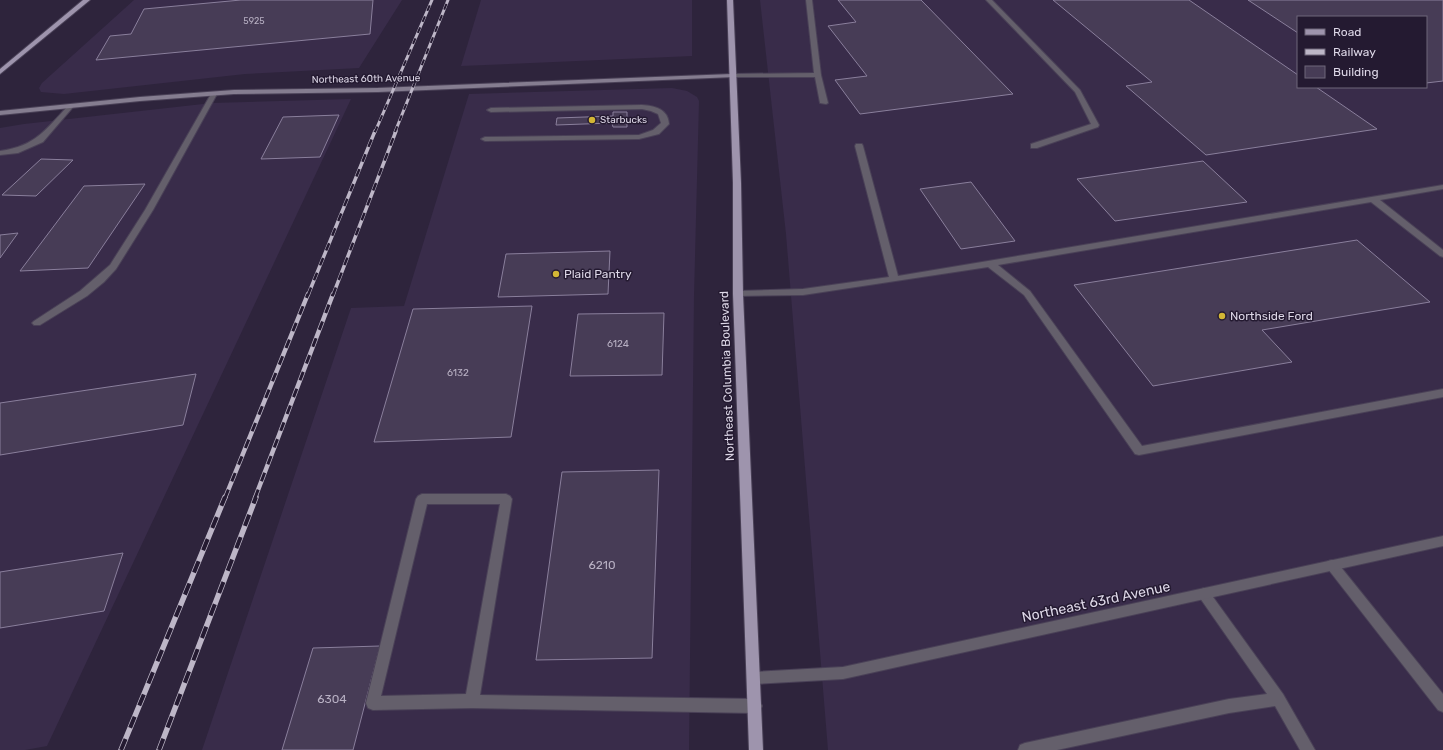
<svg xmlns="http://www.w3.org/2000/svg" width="1443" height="750" viewBox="0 0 1443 750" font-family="Rubik,sans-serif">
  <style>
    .built { fill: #392c4a; fill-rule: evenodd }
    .building { fill: #473c56; stroke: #8a7f9c }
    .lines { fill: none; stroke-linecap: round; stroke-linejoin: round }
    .lane-casing { stroke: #4a4157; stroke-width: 2 }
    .street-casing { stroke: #4a4157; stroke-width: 2 }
    .secondary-casing { stroke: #4a4157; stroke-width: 2 }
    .primary-casing { stroke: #4a4157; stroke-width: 2 }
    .lane { fill: #645f6b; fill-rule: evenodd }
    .street { fill: #645f6b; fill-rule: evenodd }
    .secondary { fill: #857d90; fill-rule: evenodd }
    .primary { fill: #9e94ad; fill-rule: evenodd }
    .rail-far3-casing { stroke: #bdb6c7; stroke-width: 3 }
    .rail-far2-casing { stroke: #bdb6c7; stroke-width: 3.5 }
    .rail-far1-casing { stroke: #bdb6c7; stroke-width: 4.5 }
    .rail-casing { stroke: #bdb6c7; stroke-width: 5.5 }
    .rail-far3 { stroke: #241a31; stroke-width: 2; stroke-dasharray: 6; stroke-linecap: butt }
    .rail-far2 { stroke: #241a31; stroke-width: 2.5; stroke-dasharray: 8; stroke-linecap: butt }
    .rail-far1 { stroke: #241a31; stroke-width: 3; stroke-dasharray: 9; stroke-linecap: butt }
    .rail { stroke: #241a31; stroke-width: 4; stroke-dasharray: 12; stroke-linecap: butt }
    .poi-dot { fill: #d3b635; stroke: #241a31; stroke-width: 1.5 }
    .labels { text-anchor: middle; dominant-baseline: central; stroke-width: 3; stroke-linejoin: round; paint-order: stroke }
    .far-number-label { font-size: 9px; fill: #b8b0c3 }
    .far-street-label { font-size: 10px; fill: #ddd7e7; stroke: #241a31 }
    .far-poi-label { font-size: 10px; fill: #ddd7e7; stroke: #241a31; text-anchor: start }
    .number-label { font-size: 10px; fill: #b8b0c3 }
    .poi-label { font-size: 12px; fill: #ddd7e7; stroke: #241a31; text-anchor: start }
    .street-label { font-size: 12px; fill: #ddd7e7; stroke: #241a31 }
    .near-number-label { font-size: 12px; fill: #b8b0c3 }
    .near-street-label { font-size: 14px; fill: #ddd7e7; stroke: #241a31 }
  </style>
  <rect width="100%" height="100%" fill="#2e243c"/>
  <!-- built -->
  <g class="built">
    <path d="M 134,0 L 402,0 L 359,68 L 245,74 L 64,94 L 41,92 L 39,88 L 42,83 Z"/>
    <path d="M 481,0 L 692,0 L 692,56 L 461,66 Z"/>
    <path d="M 760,0 L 1443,0 L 1443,750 L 828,750 L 786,234 ZM 1298,17 L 1426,17 L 1426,87 L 1298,87 Z"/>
    <path d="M 672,88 L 687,91 L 697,97 L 699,101 L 694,296 L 689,750 L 202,750 L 351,308 L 404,306 L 469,94 Z"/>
    <path d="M 351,99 L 47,746 L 25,750 L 0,750 L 0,128 L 24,124 L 212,103 Z"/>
  </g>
  <!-- building -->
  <g class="building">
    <path d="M 241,0 L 373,0 L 370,34 L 96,60 L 110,36 L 131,34 L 144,9 Z"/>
    <path d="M 838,0 L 921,0 L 1013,94 L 860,114 L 835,80 L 867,76 L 828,26 L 856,22 Z"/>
    <path d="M 1053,0 L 1189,0 L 1298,75 L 1298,87 L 1316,87 L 1377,129 L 1206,155 L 1126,86 L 1152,82 Z"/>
    <path d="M 1248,0 L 1443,0 L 1443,81 L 1426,83 L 1426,17 L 1298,17 L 1298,33 Z"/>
    <path d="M 613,112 L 627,112 L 627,127 L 613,127 L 612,123 L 556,125 L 557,118 L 613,116 Z"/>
    <path d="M 339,115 L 320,157 L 261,159 L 283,117 Z"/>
    <path d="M 41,159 L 73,160 L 36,196 L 2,195 Z"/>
    <path d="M 1203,161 L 1247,202 L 1115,221 L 1077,179 Z"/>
    <path d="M 971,182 L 1015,241 L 961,249 L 920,189 Z"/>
    <path d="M 145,184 L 88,268 L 20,271 L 84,186 Z"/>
    <path d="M 18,233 L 0,258 L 0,235 Z"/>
    <path d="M 1357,240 L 1430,302 L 1262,330 L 1292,362 L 1153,386 L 1074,285 Z"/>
    <path d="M 610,251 L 608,294 L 498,297 L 506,254 Z"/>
    <path d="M 532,306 L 511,437 L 374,442 L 413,309 Z"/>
    <path d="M 664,313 L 662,375 L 570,376 L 578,314 Z"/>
    <path d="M 196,374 L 183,425 L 0,455 L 0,403 Z"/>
    <path d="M 659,470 L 652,658 L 536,660 L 562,472 Z"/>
    <path d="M 123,553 L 104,611 L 0,628 L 0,572 Z"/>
    <path d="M 380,646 L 353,750 L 282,750 L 313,648 Z"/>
  </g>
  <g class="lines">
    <defs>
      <g id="lane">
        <path d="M 806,0 L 812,0 L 821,75 L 828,103 L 826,104 L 820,103 L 815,77 L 730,77 L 730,75 L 732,74 L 814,73 Z"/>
        <path d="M 986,0 L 992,0 L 1080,90 L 1099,125 L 1098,127 L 1037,148 L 1031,148 L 1031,144 L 1091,124 L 1075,92 Z"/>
        <path d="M 214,92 L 217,94 L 153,210 L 116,269 L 104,282 L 87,296 L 40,325 L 34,325 L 32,323 L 34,321 L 80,291 L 110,265 L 145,210 L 211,94 Z"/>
        <path d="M 71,104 L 75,106 L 73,107 L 43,142 L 18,153 L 0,155 L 0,151 C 36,146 45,130 69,105 Z"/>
        <path d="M 642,105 C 655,106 668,109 669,124 L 659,134 L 639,139 L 485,141 L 481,139 L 485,137 L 639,135 L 653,130 L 661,123 L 658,114 L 651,111 L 642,109 L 491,112 L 487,110 L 491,108 Z"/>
        <path d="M 856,144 L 862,144 L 863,146 L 898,276 L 1443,185 L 1443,189 L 1380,200 L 1443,250 L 1443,257 L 1440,256 L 1371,202 L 998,265 L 1030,291 L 1142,446 L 1443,389 L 1443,397 L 1139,455 L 1135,454 L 1024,295 L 988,267 L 803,295 L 735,296 L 733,294 L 738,291 L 803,289 L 889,277 L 855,146 Z"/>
        <path d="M 422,494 L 506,494 L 510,496 L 512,499 L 480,695 L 755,699 L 760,701 L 762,706 L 760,711 L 755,713 L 472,708 L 373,710 L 368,708 L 366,703 L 416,499 L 418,496 ZM 427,504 L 500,504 L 466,694 L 381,696 Z"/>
        <path d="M 1332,560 L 1336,561 L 1443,694 L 1443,712 L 1438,710 L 1328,569 L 1326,565 L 1328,561 Z"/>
        <path d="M 1204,588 L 1208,590 L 1283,694 L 1315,750 L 1300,750 L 1275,706 L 1229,713 L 1057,750 L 1018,750 L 1020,745 L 1025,743 L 1229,699 L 1267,694 L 1200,598 L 1198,594 L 1200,590 Z"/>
      </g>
      <path id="street" d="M 1443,536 L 1443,546 L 843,679 L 754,684 L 749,683 L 747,678 L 749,673 L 754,672 L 843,667 Z"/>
      <path id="secondary" d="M 732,74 L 734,75 L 734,77 L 378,92 L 234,94 L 140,101 L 0,115 L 0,111 L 140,97 L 234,90 L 378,88 Z"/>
      <g id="primary">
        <path d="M 83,0 L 90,0 L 0,74 L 0,69 Z"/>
        <path d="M 727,0 L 733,0 L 741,183 L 743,294 L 763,750 L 749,750 L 733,294 L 733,183 Z"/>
      </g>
    </defs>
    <!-- lane casing -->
    <use href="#lane" class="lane-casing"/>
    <!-- street casing -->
    <use href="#street" class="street-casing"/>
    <!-- secondary casing -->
    <use href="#secondary" class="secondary-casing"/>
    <!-- primary casing -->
    <use href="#primary" class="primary-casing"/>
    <!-- lane -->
    <use href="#lane" class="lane"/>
    <!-- street -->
    <use href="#street" class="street"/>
    <!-- secondary -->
    <use href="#secondary" class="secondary"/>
    <!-- primary -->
    <use href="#primary" class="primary"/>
    <defs>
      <g id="rail-far3">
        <path d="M 375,132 L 432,0"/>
        <path d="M 395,132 L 448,0"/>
      </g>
      <g id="rail-far2">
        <path d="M 308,295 L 375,131"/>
        <path d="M 333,295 L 396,131"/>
      </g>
      <g id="rail-far1">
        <path d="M 225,498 L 308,294"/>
        <path d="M 255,498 L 333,294"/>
      </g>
      <g id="rail">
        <path d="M 121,750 L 225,497"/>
        <path d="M 159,750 L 256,497"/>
      </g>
    </defs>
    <!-- rail-far3 casing -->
    <use href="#rail-far3" class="rail-far3-casing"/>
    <!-- rail-far2 casing -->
    <use href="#rail-far2" class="rail-far2-casing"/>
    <!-- rail-far1 casing -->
    <use href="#rail-far1" class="rail-far1-casing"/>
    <!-- rail casing -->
    <use href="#rail" class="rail-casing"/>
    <!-- rail-far3 -->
    <use href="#rail-far3" class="rail-far3"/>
    <!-- rail-far2 -->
    <use href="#rail-far2" class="rail-far2"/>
    <!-- rail-far1 -->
    <use href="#rail-far1" class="rail-far1"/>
    <!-- rail -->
    <use href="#rail" class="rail"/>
  </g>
  <!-- markers -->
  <g class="poi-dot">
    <circle cx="592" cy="120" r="4"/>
    <circle cx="556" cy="274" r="4"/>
    <circle cx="1222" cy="316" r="4"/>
  </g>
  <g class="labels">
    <!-- far-number labels -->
    <g class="far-number-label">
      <text x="254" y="21">5925</text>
    </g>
    <!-- far-street labels -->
    <g class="far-street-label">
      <text transform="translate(366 79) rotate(-1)">Northeast 60th Avenue</text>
    </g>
    <!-- far-poi labels -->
    <g class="far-poi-label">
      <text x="600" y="120">Starbucks</text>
    </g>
    <!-- number labels -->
    <g class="number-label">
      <text x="618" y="344">6124</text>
      <text x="458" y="373">6132</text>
    </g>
    <!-- poi labels -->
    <g class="poi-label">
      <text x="564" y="274">Plaid Pantry</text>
      <text x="1230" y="316">Northside Ford</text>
    </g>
    <!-- street labels -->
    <g class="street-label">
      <text transform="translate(727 376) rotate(-92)">Northeast Columbia Boulevard</text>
    </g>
    <!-- near-number labels -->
    <g class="near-number-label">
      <text x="602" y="565">6210</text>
      <text x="332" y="699">6304</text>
    </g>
    <!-- near-street labels -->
    <g class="near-street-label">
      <text transform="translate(1096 602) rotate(-12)">Northeast 63rd Avenue</text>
    </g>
  </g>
  <!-- legend -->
  <rect x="1297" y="16" width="130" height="72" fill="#241a31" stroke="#6e667a"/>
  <rect x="1305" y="29" width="20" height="6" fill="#9e94ad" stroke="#6e667a"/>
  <text x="1333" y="36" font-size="12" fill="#ddd7e7">Road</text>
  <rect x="1305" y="49" width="20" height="6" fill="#bdb6c7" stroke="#6e667a"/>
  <text x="1333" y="56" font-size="12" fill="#ddd7e7">Railway</text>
  <rect x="1305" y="66" width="20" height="12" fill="#473c56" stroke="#6e667a"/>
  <text x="1333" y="76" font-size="12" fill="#ddd7e7">Building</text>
</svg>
